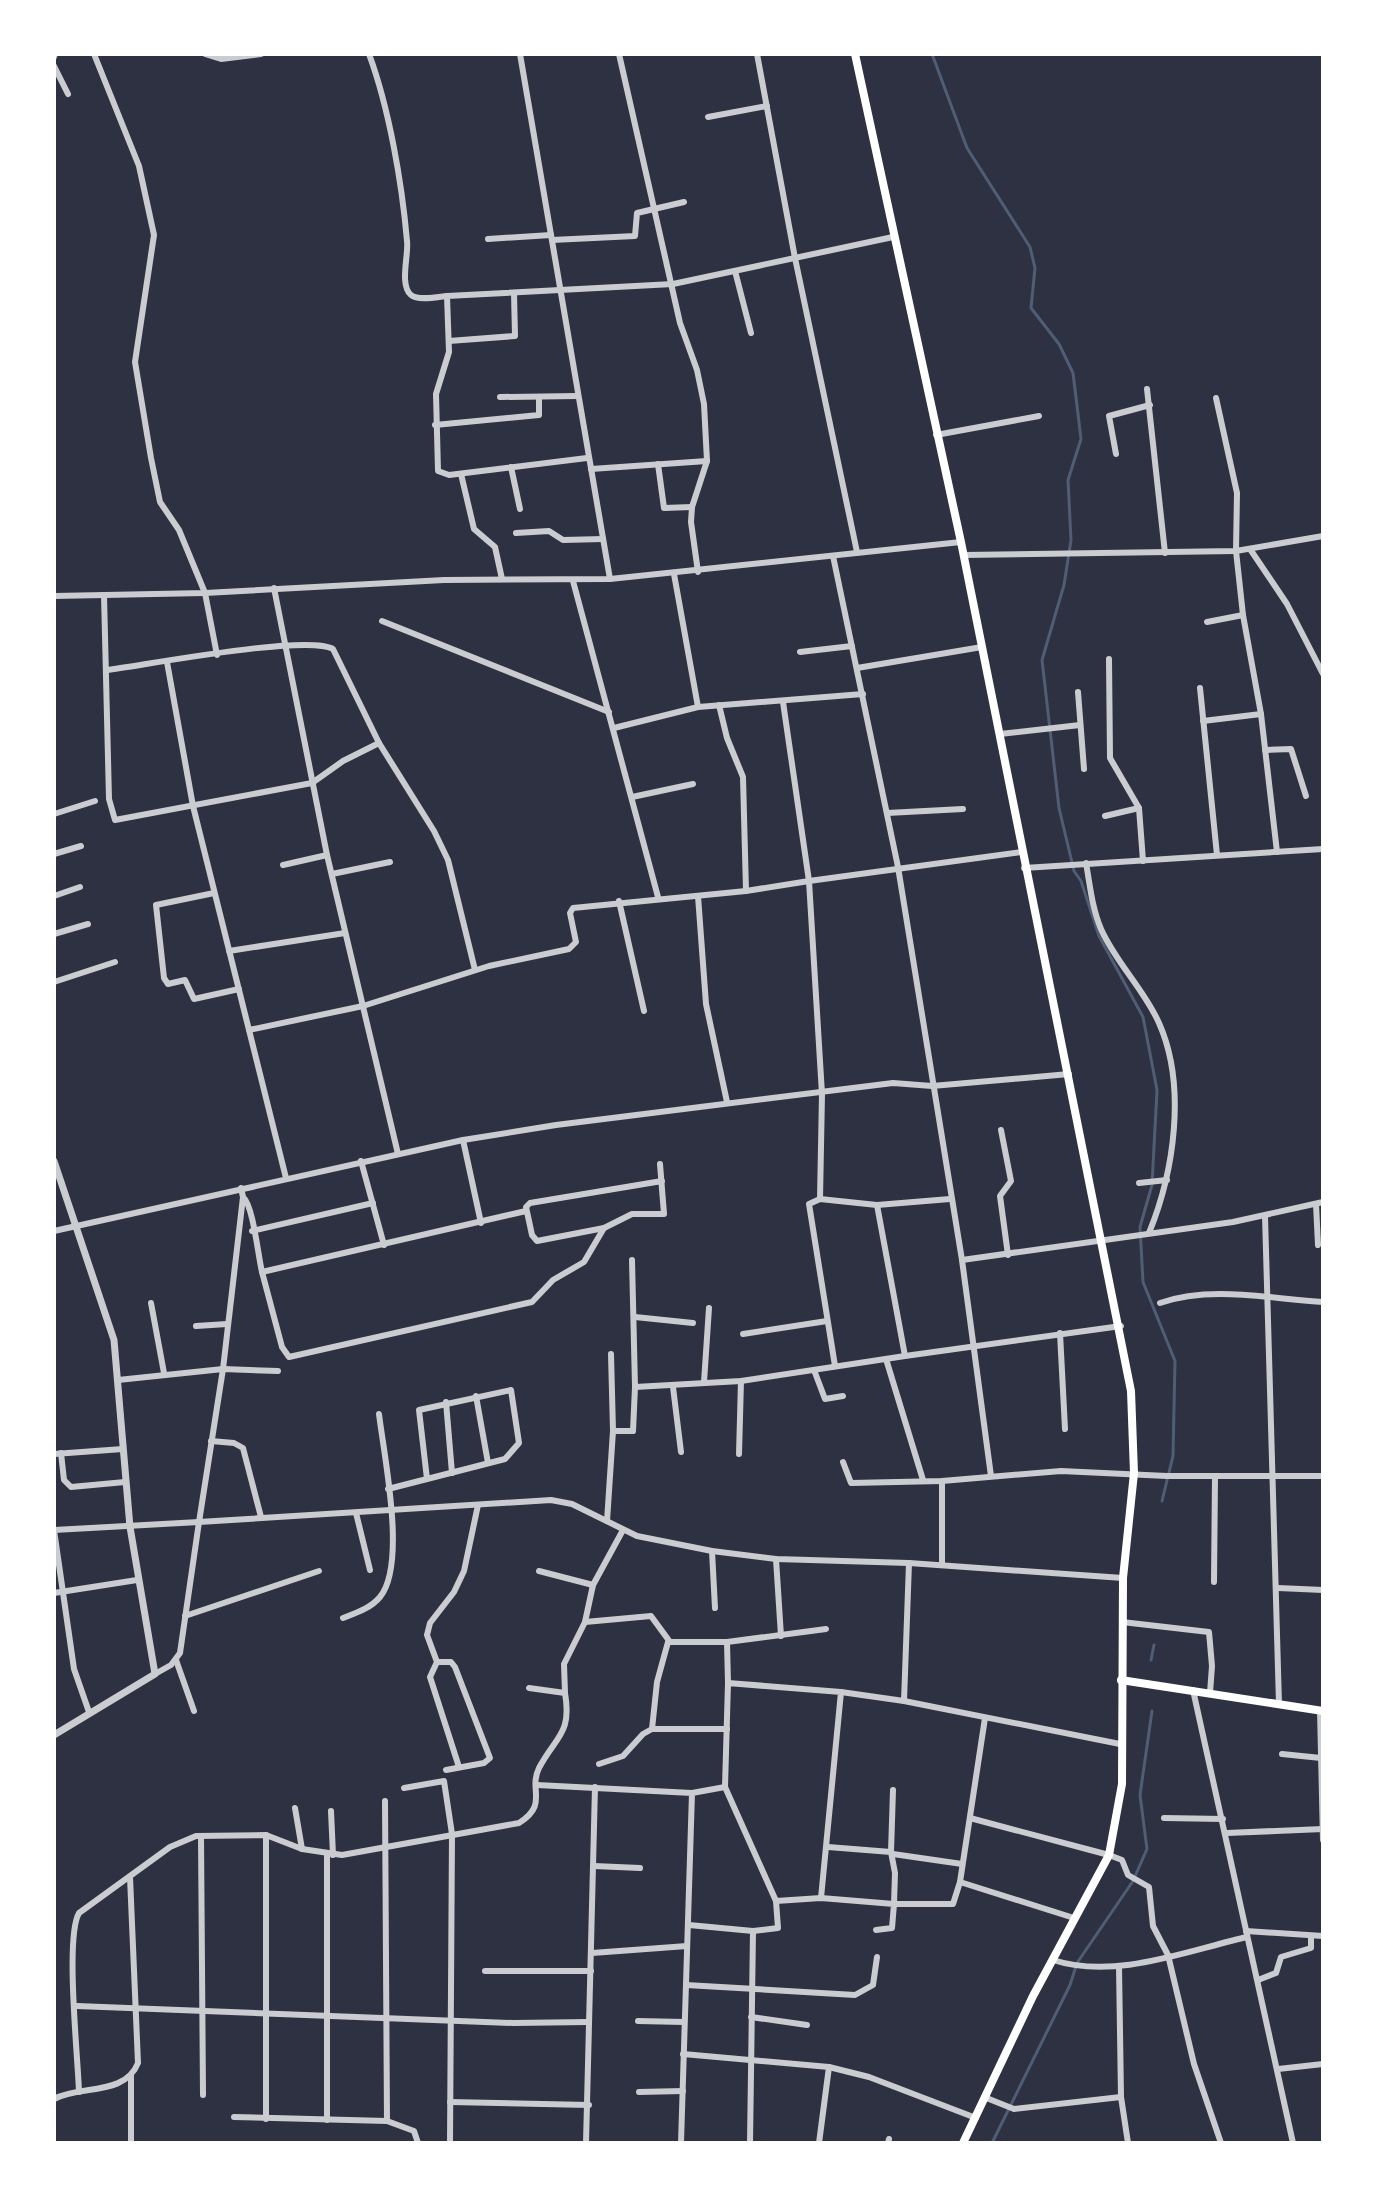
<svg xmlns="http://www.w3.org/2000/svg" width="1377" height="2197" viewBox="0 0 1377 2197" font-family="Arial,sans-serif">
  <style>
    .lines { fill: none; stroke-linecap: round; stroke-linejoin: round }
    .stream { stroke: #4f5d75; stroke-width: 3 }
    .minor { stroke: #caccd0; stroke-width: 6 }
    .tertiary { stroke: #caccd0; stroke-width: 7 }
    .secondary { stroke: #fff; stroke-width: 8 }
  </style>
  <rect width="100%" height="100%" fill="#2d3142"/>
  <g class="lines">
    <!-- stream -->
    <g class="stream">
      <path d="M 932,54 L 967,148 L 1030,247 L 1035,268 L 1031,308 L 1059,344 L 1073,373 L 1081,439 L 1068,480 L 1071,540 L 1064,585 L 1042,660 L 1059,808 L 1074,871 L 1081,881 L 1099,936 L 1143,1017 L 1157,1090 L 1152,1185 L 1140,1227 L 1143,1282 L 1175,1361 L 1173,1456 L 1162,1501"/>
      <path d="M 1151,1660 L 1154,1645"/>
      <path d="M 992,2143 L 1070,1985 L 1077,1963 L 1133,1881 L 1147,1849 L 1140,1795 L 1152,1711"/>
    </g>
    <!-- minor -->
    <g class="minor">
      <path d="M 94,54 L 139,166 L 154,235 L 135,362 L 151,458 L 160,502 L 179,530 L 205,593 L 217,655"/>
      <path d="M 205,54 L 221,59 L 261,54"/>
      <path d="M 369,54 C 389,108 402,183 407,241 C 409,254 399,285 411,295 C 418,301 437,297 447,296"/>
      <path d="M 520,54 L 610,579"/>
      <path d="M 619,54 L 680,323 L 697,370 L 704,404 L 707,461 L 692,507 L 691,522 L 698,572"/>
      <path d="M 757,54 L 795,258 L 857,552"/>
      <path d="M 54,57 L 55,54"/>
      <path d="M 54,66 L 68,94"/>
      <path d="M 708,117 L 767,106"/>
      <path d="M 488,239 L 551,235"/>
      <path d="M 552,240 L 635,236 L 637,213 L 684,202"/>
      <path d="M 735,271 L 751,333"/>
      <path d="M 449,341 L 515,336 L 514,293"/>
      <path d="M 1147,389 L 1165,553"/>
      <path d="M 500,397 L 577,396"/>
      <path d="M 1216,398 L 1237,493 L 1236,551 L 1243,615 L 1261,714 L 1277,852"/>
      <path d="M 435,425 L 539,415 L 539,397"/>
      <path d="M 936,435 L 1039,416"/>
      <path d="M 1116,454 L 1109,416 L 1150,405"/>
      <path d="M 587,458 L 449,475 L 438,471 L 436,394 L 449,352 L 447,296 L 673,284 L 893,237"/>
      <path d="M 658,464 L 664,508 L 692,507"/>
      <path d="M 511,467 L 520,509"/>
      <path d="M 591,469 L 707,461"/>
      <path d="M 461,474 L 474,529 L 495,547 L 502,579"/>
      <path d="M 516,533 L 549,531 L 563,540 L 603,539"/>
      <path d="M 1250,549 L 1287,604 L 1323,674"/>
      <path d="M 963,555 L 1236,551 L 1323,536"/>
      <path d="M 833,556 L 898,867 L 962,1260 L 991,1476"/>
      <path d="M 674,574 L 698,707"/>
      <path d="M 573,581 L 658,897"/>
      <path d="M 274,588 L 327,855 L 398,1154"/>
      <path d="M 104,595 L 109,799 L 115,820 L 312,783 L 343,761 L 379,743"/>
      <path d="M 54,596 L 205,593 L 444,580 L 610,579 L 961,542"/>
      <path d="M 382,621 L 609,712"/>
      <path d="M 1207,622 L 1243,615"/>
      <path d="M 800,652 L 852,646"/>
      <path d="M 1109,659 L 1110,758 L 1139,808 L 1143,861"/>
      <path d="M 167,662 L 193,806 L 286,1178"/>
      <path d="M 857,668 L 982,647"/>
      <path d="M 107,670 C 146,665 307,634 333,649 L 379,743 L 434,831 L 448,860 L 475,970"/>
      <path d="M 1200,688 L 1217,855"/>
      <path d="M 1078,692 L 1084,769"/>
      <path d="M 719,705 L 727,738 L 743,777 L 746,891"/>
      <path d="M 1203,721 L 1261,714"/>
      <path d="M 614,728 L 698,707 L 863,694"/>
      <path d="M 1000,734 L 1080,725"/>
      <path d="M 1265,750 L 1291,749 L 1306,796"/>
      <path d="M 632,797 L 693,784"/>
      <path d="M 887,813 L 963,809"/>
      <path d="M 54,814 L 95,801"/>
      <path d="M 1105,816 L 1139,808"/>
      <path d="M 54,854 L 81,846"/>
      <path d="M 1086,863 C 1090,885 1092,908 1101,929 C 1116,963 1144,989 1159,1023 C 1187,1086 1174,1172 1149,1233"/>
      <path d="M 283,865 L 327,855"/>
      <path d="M 1024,868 L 1323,849"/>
      <path d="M 332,874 L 390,862"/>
      <path d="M 214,893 L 156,905 L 164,978 L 168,984 L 185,980 L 194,999 L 239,989"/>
      <path d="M 54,896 L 80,887"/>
      <path d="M 698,896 L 706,1004 L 727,1102"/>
      <path d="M 619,901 L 644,1011"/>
      <path d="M 54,934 L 88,924"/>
      <path d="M 229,951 L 345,933"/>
      <path d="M 54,982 L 115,962"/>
      <path d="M 249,1030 L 363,1006 L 489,966 L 569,949 L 576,942 L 570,913 L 573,908 L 746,891 L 809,881 L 783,702"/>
      <path d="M 1001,1130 L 1011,1181 L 1000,1196 L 1008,1255"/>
      <path d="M 463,1140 L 481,1223"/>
      <path d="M 361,1161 L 384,1245"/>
      <path d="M 1139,1183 L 1167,1180"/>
      <path d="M 241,1188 L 243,1197 L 223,1369 L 199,1522 L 551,1500 L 572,1504 L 637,1536 L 712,1551 L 776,1559 L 909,1563 L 1123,1578"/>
      <path d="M 243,1197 C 253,1205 258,1255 262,1272 L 526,1211"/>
      <path d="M 820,1199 L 822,1094 L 809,881 L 1021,852"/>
      <path d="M 950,1199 L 877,1205 L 905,1356 L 1121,1326"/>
      <path d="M 1316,1204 L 1318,1245"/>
      <path d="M 1265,1216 L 1279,1704"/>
      <path d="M 604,1228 L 537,1241 L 532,1235 L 526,1207 L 530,1203 L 662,1181"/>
      <path d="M 54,1231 L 463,1140 L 556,1125 L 893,1083 L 932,1086 L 1069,1074"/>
      <path d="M 252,1231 L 373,1203"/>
      <path d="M 632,1260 L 635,1387 L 741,1381 L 905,1356"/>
      <path d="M 962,1260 L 1233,1222 L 1323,1202"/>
      <path d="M 262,1272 L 282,1347 L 289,1357 L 532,1302 L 553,1280 L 584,1262 L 604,1228 L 632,1214 L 664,1214 L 660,1164"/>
      <path d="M 151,1303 L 164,1373"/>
      <path d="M 1160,1303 C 1211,1285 1271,1299 1323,1302"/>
      <path d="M 635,1317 L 693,1323"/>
      <path d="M 196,1326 L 227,1324"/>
      <path d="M 1060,1333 L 1065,1429"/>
      <path d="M 743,1334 L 827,1321"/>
      <path d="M 611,1354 L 613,1431"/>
      <path d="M 886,1359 L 923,1480"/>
      <path d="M 835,1366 L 809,1204 L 820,1199 L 877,1205"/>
      <path d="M 814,1370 L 825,1399 L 843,1396"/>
      <path d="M 118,1380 L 223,1369 L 278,1371"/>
      <path d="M 704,1382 L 709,1308"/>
      <path d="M 673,1387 L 681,1452"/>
      <path d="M 476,1396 L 488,1463"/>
      <path d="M 446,1402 L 452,1473"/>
      <path d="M 211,1441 L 234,1443 L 243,1448 L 261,1517"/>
      <path d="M 61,1453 L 64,1480 L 71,1487 L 125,1482"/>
      <path d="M 54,1454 L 123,1449"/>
      <path d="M 739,1454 L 741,1381"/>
      <path d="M 843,1462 L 851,1483 L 942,1481 L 1061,1471 L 1167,1476 L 1323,1476"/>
      <path d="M 388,1489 L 505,1459 L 519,1443 L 511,1390 L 419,1410 L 427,1479"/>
      <path d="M 356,1513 L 370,1570"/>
      <path d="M 607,1521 L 613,1431 L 633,1431 L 635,1387"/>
      <path d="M 54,1530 L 199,1522 L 180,1653 L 171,1665 L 155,1674"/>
      <path d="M 54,1530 L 74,1669 L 89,1712"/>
      <path d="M 712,1551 L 715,1608"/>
      <path d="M 776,1559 L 781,1636"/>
      <path d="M 942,1565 L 942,1481"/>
      <path d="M 539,1571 L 593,1585"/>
      <path d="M 1214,1582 L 1215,1476"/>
      <path d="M 1278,1588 L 1323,1590"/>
      <path d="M 54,1593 L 137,1580"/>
      <path d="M 185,1616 L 319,1571"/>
      <path d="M 343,1618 C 356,1613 371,1608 380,1597 C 407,1564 384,1456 379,1414"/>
      <path d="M 585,1622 L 593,1585 L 623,1530"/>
      <path d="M 1122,1622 L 1209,1632 L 1212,1666 L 1210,1693"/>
      <path d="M 727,1642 L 728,1683"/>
      <path d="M 176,1660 L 194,1711"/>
      <path d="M 437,1662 L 451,1662 L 455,1667 L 490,1758 L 484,1763 L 446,1770"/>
      <path d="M 529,1688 L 565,1693 L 564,1664 L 585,1622 L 651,1616 L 670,1642 L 727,1642 L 826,1629"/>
      <path d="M 1193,1690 L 1293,2143"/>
      <path d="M 841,1692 L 904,1701 L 909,1563"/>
      <path d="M 904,1701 L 1120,1744"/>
      <path d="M 1320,1710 L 1323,1840"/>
      <path d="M 652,1729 L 657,1682 L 668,1642"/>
      <path d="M 1282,1754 L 1321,1758"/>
      <path d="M 599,1764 L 623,1756 L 643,1734 L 652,1729 L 727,1729"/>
      <path d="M 459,1767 L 430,1677 L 437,1662 L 427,1635 L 430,1623 L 454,1592 L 464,1571 L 478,1505"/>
      <path d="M 537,1785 L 692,1793 L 681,2143"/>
      <path d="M 725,1787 L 776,1901 L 821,1898 L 894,1904 L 892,1928 L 876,1930"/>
      <path d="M 404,1788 L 444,1781 L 452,1834 L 450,2143"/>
      <path d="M 692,1793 L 725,1787 L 728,1683 L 841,1692 L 821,1898"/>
      <path d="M 385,1801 L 387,2121"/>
      <path d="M 295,1808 L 302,1849"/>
      <path d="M 331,1811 L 333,1855"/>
      <path d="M 970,1818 L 1109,1855 L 1122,1860 L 1128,1875 L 1149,1887 L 1153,1926 L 1168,1955 L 1194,2064 L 1221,2143"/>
      <path d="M 1164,1818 L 1223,1819"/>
      <path d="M 1227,1833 L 1323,1829"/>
      <path d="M 266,1835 L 266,2119"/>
      <path d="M 201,1836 L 203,2095"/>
      <path d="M 828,1847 L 891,1852 L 895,1873 L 894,1904 L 953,1904 L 960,1882 L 985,1718"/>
      <path d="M 891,1852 L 893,1790"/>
      <path d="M 327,1854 L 327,2120"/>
      <path d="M 893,1854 L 962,1864"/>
      <path d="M 594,1866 L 640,1868"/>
      <path d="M 960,1882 L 1074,1918"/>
      <path d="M 689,1925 L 753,1931 L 750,2143"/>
      <path d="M 753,1931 L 778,1928 L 776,1901"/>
      <path d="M 1246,1931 L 1323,1936"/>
      <path d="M 592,1953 L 687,1946"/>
      <path d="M 1053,1960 C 1115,1980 1186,1951 1247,1937"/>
      <path d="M 1119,1966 L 1121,2097 L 1128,2143"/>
      <path d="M 485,1971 L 591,1971"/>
      <path d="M 1258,1980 L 1276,1973 L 1281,1957 L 1311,1948 L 1311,1937"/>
      <path d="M 686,1985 L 855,1995 L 873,1985 L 877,1957"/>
      <path d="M 77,2006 L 513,2023 L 588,2022"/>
      <path d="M 751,2017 L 807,2025"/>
      <path d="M 638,2021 L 684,2022"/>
      <path d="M 683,2054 L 829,2067 L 869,2077 L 976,2118"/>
      <path d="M 1278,2069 L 1323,2064"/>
      <path d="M 79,2092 C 78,2058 65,1937 79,1913 L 170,1847 L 196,1836 L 266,1835 L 302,1849 L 342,1855 L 519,1823 C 549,1804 528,1790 539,1768 C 556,1736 572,1734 565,1693"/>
      <path d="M 639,2092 L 683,2091"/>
      <path d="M 984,2097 L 1014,2109 L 1121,2097"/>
      <path d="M 54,2099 C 80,2085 125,2096 138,2063 L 130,1877"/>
      <path d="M 450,2102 L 589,2105"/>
      <path d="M 234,2117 L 387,2121 L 414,2131 L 418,2143"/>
      <path d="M 131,2143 L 131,2076"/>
      <path d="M 586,2143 L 595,1787"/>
      <path d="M 819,2143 L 829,2067"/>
      <path d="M 888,2143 L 889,2139"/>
    </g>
    <!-- tertiary -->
    <path class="tertiary" d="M 54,1161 L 114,1340 L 130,1527 L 155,1674 L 54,1735"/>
    <!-- secondary -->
    <g class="secondary">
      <path d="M 855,54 L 961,542 L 1131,1391 L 1134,1473 L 1123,1578 L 1122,1784 L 1109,1855 L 1033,1996 L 963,2143"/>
      <path d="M 1121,1680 L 1323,1711"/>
    </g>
  </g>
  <!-- border -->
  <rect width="1377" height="2197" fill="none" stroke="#ffffff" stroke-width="112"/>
</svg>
